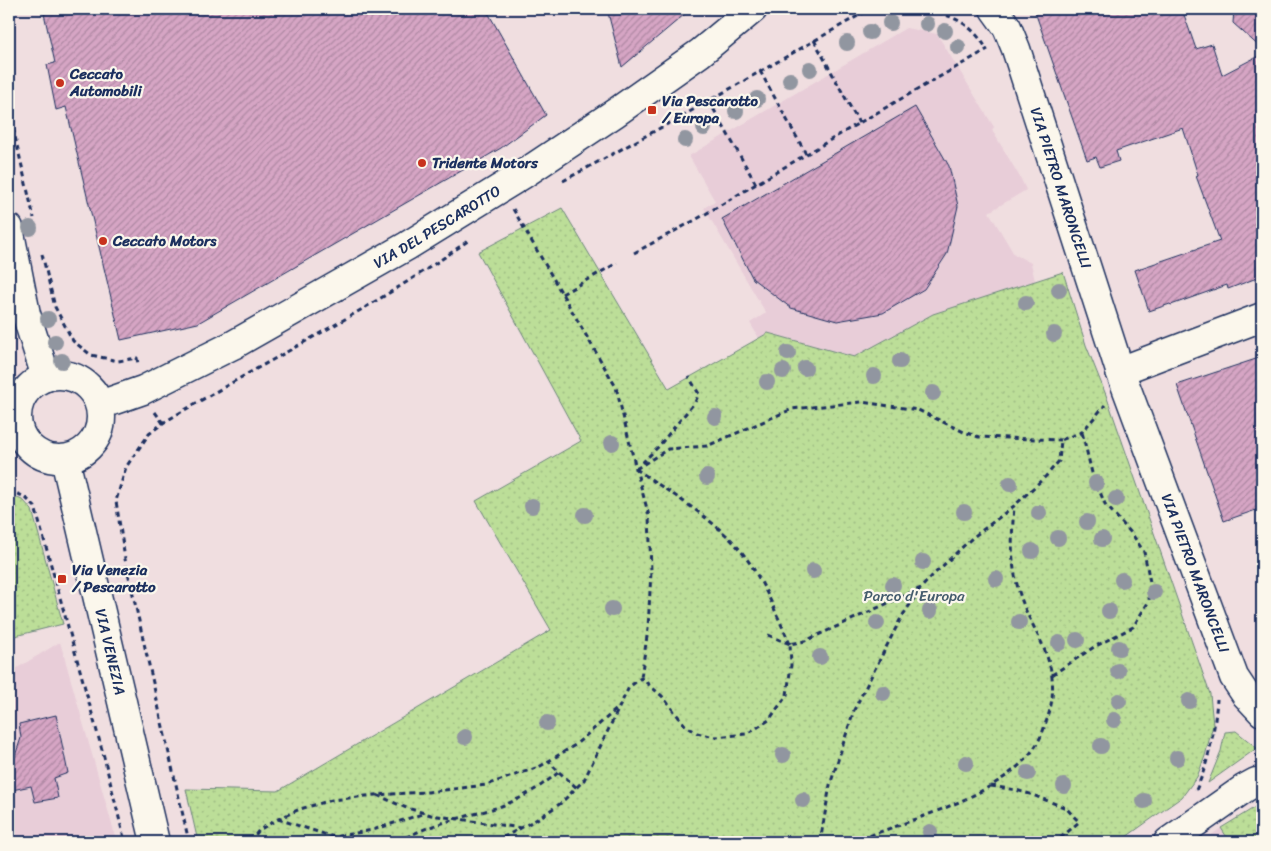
<svg xmlns="http://www.w3.org/2000/svg" width="1271" height="851" viewBox="0 0 1271 851" font-family="Sriracha,sans-serif">
  <style>
    .built { fill: #e8cdd8 }
    .green { fill: url(#green-dots); stroke: #6c867b }
    .building { fill: url(#building-hatch); stroke: #1b2f5e }
    .lines { fill: none; stroke-linecap: round; stroke-linejoin: round }
    .service-casing { stroke: #1b2f5e; stroke-width: 18 }
    .minor-casing { stroke: #1b2f5e; stroke-width: 31 }
    .tertiary-casing { stroke: #1b2f5e; stroke-width: 31 }
    .path { stroke: #1b2f5e; stroke-width: 3; stroke-dasharray: 5 4; stroke-linecap: butt }
    .service { stroke: #fbf7ec; stroke-width: 14 }
    .minor { stroke: #fbf7ec; stroke-width: 28 }
    .tertiary { stroke: #fbf7ec; stroke-width: 28 }
    .tree { fill: #9196a0 }
    .poi-dot { fill: #c8321e; stroke: #fbf7ec; stroke-width: 2 }
    .labels { text-anchor: middle; dominant-baseline: central; stroke-width: 4.5; stroke-linejoin: round; paint-order: stroke }
    .poi-label { font-size: 15px; font-weight: bold; fill: #1b2f5e; stroke: #fbf7ec; text-anchor: start }
    .street-label { font-size: 15px; fill: #1b2f5e; stroke: #fbf7ec }
    .park-label { font-size: 15px; fill: #435b6c; stroke: #fbf7ec }
  </style>
  <defs>
    <pattern id="green-dots" width="8" height="8" patternUnits="userSpaceOnUse" patternTransform="scale(1.25)"><rect width="8" height="8" fill="#bcde98"/><path d="M2 2h.1M6 6h.1" fill="none" stroke="#a1bf85" stroke-width="1.8" stroke-linecap="round"/></pattern>
    <pattern id="building-hatch" width="6" height="6" patternUnits="userSpaceOnUse" patternTransform="scale(1.25)"><rect width="6" height="6" fill="#d6a5c4"/><path d="M-1 1l2-2M0 6l6-6M5 7l2-2" fill="none" stroke="#ad87a2"/></pattern>
  </defs>
  <rect width="100%" height="100%" fill="#f0dee0"/>
  <filter id="ink" filterUnits="userSpaceOnUse"><feTurbulence type="fractalNoise" baseFrequency=".02" numOctaves="2"/><feDisplacementMap in="SourceGraphic" scale="10" xChannelSelector="R" yChannelSelector="G"/><feConvolveMatrix kernelMatrix="1 2 1 2 8 2 1 2 1" color-interpolation-filters="sRGB"/></filter>
  <g filter="url(#ink)">
    <!-- built -->
    <g class="built">
      <path d="M 906,28 L 937,34 L 994,127 L 992,130 L 1021,179 L 1026,190 L 989,212 L 1014,254 L 1031,263 L 1035,281 L 933,314 L 854,357 L 768,333 L 759,338 L 750,323 L 766,313 L 704,208 L 715,201 L 689,156 Z"/>
      <path d="M 60,642 L 117,842 L 9,842 L 9,653 L 14,670 Z"/>
      <path d="M 1262,803 L 1262,842 L 1202,842 L 1221,828 Z"/>
    </g>
    <!-- green -->
    <g class="green">
      <path d="M 562,208 L 669,389 L 768,333 L 854,357 L 933,314 L 1063,272 L 1086,345 L 1106,395 L 1210,694 L 1213,725 L 1205,756 L 1197,777 L 1182,797 L 1119,842 L 198,842 L 186,789 L 278,791 L 551,630 L 476,501 L 581,441 L 478,252 Z"/>
      <path d="M 9,494 L 24,501 L 32,510 L 63,624 L 11,637 L 9,628 Z"/>
      <path d="M 1236,731 L 1257,748 L 1208,783 L 1221,751 L 1225,732 Z"/>
      <path d="M 1262,803 L 1262,842 L 1230,842 L 1221,828 Z"/>
    </g>
    <!-- building -->
    <g class="building">
      <path d="M 43,9 L 486,9 L 546,115 L 501,148 L 198,323 L 121,340 L 66,107 L 56,110 L 47,65 L 55,63 Z"/>
      <path d="M 607,9 L 691,9 L 622,67 Z"/>
      <path d="M 1034,9 L 1182,9 L 1196,49 L 1212,44 L 1222,75 L 1262,54 L 1262,276 L 1228,289 L 1227,285 L 1171,305 L 1170,304 L 1149,311 L 1135,270 L 1220,241 L 1196,176 L 1198,175 L 1183,128 L 1116,151 L 1119,161 L 1100,167 L 1096,157 L 1087,160 Z"/>
      <path d="M 1234,9 L 1262,9 L 1262,49 L 1233,23 Z"/>
      <path d="M 915,107 L 949,166 L 958,206 L 947,254 L 924,289 L 883,313 L 837,321 L 791,308 L 753,279 L 722,219 Z"/>
      <path d="M 1262,357 L 1262,508 L 1224,521 L 1177,385 Z"/>
      <path d="M 56,715 L 68,773 L 54,778 L 58,798 L 35,802 L 31,786 L 12,790 L 9,774 L 21,738 L 19,724 Z"/>
    </g>
    <g class="lines">
      <defs>
        <path id="service" d="M 9,421 L 17,421"/>
        <g id="minor">
          <path id="s1" d="M 994,9 L 1007,27 L 1016,49 L 1120,371 L 1234,677 L 1246,695 L 1262,712"/>
          <path d="M 1120,371 L 1262,317"/>
          <path id="s2" d="M 100,405 L 143,390 L 233,345 L 407,246 L 522,175 L 615,113 L 700,53 L 753,9"/>
          <path d="M 1168,842 L 1245,788 L 1256,782 L 1262,782"/>
        </g>
        <g id="tertiary">
          <path d="M 9,228 L 26,314 L 46,377"/>
          <circle cx="59" cy="417" r="42"/>
          <path id="s3" d="M 65,459 L 155,842"/>
        </g>
      </defs>
      <!-- service casing -->
      <use href="#service" class="service-casing"/>
      <!-- minor casing -->
      <use href="#minor" class="minor-casing"/>
      <!-- tertiary casing -->
      <use href="#tertiary" class="tertiary-casing"/>
      <!-- path -->
      <g class="path">
        <path d="M 929,9 C 955,18 969,22 985,46"/>
        <path d="M 814,40 L 859,123"/>
        <path d="M 760,71 L 806,154"/>
        <path d="M 709,101 L 756,184"/>
        <path d="M 9,111 L 34,218"/>
        <path d="M 563,181 L 684,115 L 870,9"/>
        <path d="M 513,209 L 616,387 L 636,469 L 649,516 L 651,571 L 648,629 L 641,678"/>
        <path d="M 634,253 L 697,219 L 859,123 L 988,49"/>
        <path d="M 42,254 L 55,307 L 73,341 L 91,355 L 118,361 L 137,358 L 138,364"/>
        <path d="M 562,294 L 617,263"/>
        <path d="M 155,412 L 163,423"/>
        <path d="M 642,463 L 658,447 L 695,402 L 699,394 L 689,377"/>
        <path d="M 636,469 L 668,449 L 707,446 L 792,409 L 862,402 L 918,410 L 964,432 L 979,437 L 1061,440"/>
        <path d="M 636,469 C 666,490 699,510 726,535 C 757,563 773,607 790,644"/>
        <path d="M 9,490 L 25,497 L 35,507 L 104,757 L 125,842"/>
        <path d="M 768,635 L 790,644"/>
        <path d="M 1052,675 L 1094,647 L 1133,627 L 1149,601 L 1150,582 L 1144,552 L 1132,534 L 1105,504 L 1092,473 L 1082,432"/>
        <path d="M 1256,757 L 1262,752"/>
        <path d="M 559,772 L 577,788"/>
        <path d="M 991,786 L 1016,790 L 1030,794 L 1066,808 L 1079,822 L 1056,842"/>
        <path d="M 1196,790 C 1209,762 1215,729 1217,699"/>
        <path d="M 377,795 L 404,807 L 431,815 L 521,828"/>
        <path d="M 278,819 L 333,837 L 373,830 L 425,813"/>
        <path d="M 189,842 L 125,559 L 116,501 L 126,467 L 149,434 L 163,423 C 264,361 373,310 469,240"/>
        <path d="M 250,842 L 259,830 L 278,819 L 300,809 L 332,800 L 375,795 L 428,792 L 486,785 L 539,767 L 575,745 L 618,708"/>
        <path d="M 320,842 L 333,837 L 344,842"/>
        <path d="M 398,842 C 428,824 459,819 492,809 C 517,802 539,788 559,772 L 548,761"/>
        <path d="M 495,842 L 539,818 L 561,803 L 584,780 L 629,687 L 641,678 L 662,696 L 685,725 L 697,733 L 715,737 L 747,734 L 769,720 L 787,695 L 791,665 L 790,644 L 805,641 L 921,588"/>
        <path d="M 820,842 L 830,785 L 854,710 L 901,618 L 921,588 L 932,576 L 972,538 L 1014,506 L 1046,476 L 1059,461 L 1061,440 L 1082,432 L 1105,405"/>
        <path d="M 853,842 C 907,820 1011,795 1039,740 C 1042,735 1044,728 1046,722 C 1053,705 1055,682 1049,663 C 1044,645 1034,628 1026,611 C 1010,573 1011,546 1014,507"/>
      </g>
      <!-- service -->
      <use href="#service" class="service"/>
      <!-- minor -->
      <use href="#minor" class="minor"/>
      <!-- tertiary -->
      <use href="#tertiary" class="tertiary"/>
    </g>
    <!-- trees -->
    <g class="tree">
      <circle cx="890" cy="23" r="8"/>
      <circle cx="927" cy="24" r="8"/>
      <circle cx="945" cy="31" r="8"/>
      <circle cx="870" cy="32" r="8"/>
      <circle cx="847" cy="43" r="8"/>
      <circle cx="958" cy="47" r="8"/>
      <circle cx="810" cy="69" r="8"/>
      <circle cx="790" cy="80" r="8"/>
      <circle cx="757" cy="99" r="8"/>
      <circle cx="736" cy="111" r="8"/>
      <circle cx="704" cy="128" r="8"/>
      <circle cx="685" cy="140" r="8"/>
      <circle cx="30" cy="228" r="8"/>
      <circle cx="1059" cy="290" r="8"/>
      <circle cx="1026" cy="303" r="8"/>
      <circle cx="48" cy="319" r="8"/>
      <circle cx="1054" cy="334" r="8"/>
      <circle cx="55" cy="342" r="8"/>
      <circle cx="788" cy="353" r="8"/>
      <circle cx="62" cy="361" r="8"/>
      <circle cx="900" cy="361" r="8"/>
      <circle cx="805" cy="368" r="8"/>
      <circle cx="783" cy="371" r="8"/>
      <circle cx="874" cy="376" r="8"/>
      <circle cx="767" cy="382" r="8"/>
      <circle cx="933" cy="393" r="8"/>
      <circle cx="715" cy="417" r="8"/>
      <circle cx="612" cy="443" r="8"/>
      <circle cx="707" cy="477" r="8"/>
      <circle cx="1096" cy="483" r="8"/>
      <circle cx="1010" cy="484" r="8"/>
      <circle cx="1116" cy="499" r="8"/>
      <circle cx="532" cy="506" r="8"/>
      <circle cx="964" cy="512" r="8"/>
      <circle cx="1039" cy="513" r="8"/>
      <circle cx="585" cy="515" r="8"/>
      <circle cx="1087" cy="522" r="8"/>
      <circle cx="1058" cy="538" r="8"/>
      <circle cx="1102" cy="539" r="8"/>
      <circle cx="1032" cy="551" r="8"/>
      <circle cx="923" cy="562" r="8"/>
      <circle cx="813" cy="571" r="8"/>
      <circle cx="996" cy="579" r="8"/>
      <circle cx="1122" cy="580" r="8"/>
      <circle cx="893" cy="585" r="8"/>
      <circle cx="1154" cy="592" r="8"/>
      <circle cx="612" cy="609" r="8"/>
      <circle cx="930" cy="611" r="8"/>
      <circle cx="1109" cy="611" r="8"/>
      <circle cx="1019" cy="622" r="8"/>
      <circle cx="877" cy="623" r="8"/>
      <circle cx="1077" cy="640" r="8"/>
      <circle cx="1059" cy="643" r="8"/>
      <circle cx="1119" cy="648" r="8"/>
      <circle cx="820" cy="657" r="8"/>
      <circle cx="1118" cy="671" r="8"/>
      <circle cx="883" cy="693" r="8"/>
      <circle cx="1119" cy="701" r="8"/>
      <circle cx="1189" cy="701" r="8"/>
      <circle cx="1114" cy="720" r="8"/>
      <circle cx="547" cy="723" r="8"/>
      <circle cx="465" cy="737" r="8"/>
      <circle cx="1101" cy="746" r="8"/>
      <circle cx="783" cy="755" r="8"/>
      <circle cx="1177" cy="758" r="8"/>
      <circle cx="966" cy="763" r="8"/>
      <circle cx="1028" cy="773" r="8"/>
      <circle cx="1064" cy="786" r="8"/>
      <circle cx="803" cy="800" r="8"/>
      <circle cx="1144" cy="801" r="8"/>
      <circle cx="930" cy="832" r="8"/>
    </g>
  </g>
  <!-- markers -->
  <g class="poi-dot">
    <circle cx="60" cy="83" r="5"/>
    <rect x="647" y="105" width="10" height="10" rx="2.5"/>
    <circle cx="422" cy="163" r="5"/>
    <circle cx="103" cy="241" r="5"/>
    <rect x="57" y="574" width="10" height="10" rx="2.5"/>
  </g>
  <g class="labels">
    <!-- poi labels -->
    <g class="poi-label">
      <text x="70" y="74">Ceccato<tspan x="70" dy="17">Automobili</tspan></text>
      <text x="662" y="101">Via Pescarotto<tspan x="662" dy="17">/ Europa</tspan></text>
      <text x="432" y="163">Tridente Motors</text>
      <text x="113" y="241">Ceccato Motors</text>
      <text x="72" y="570">Via Venezia<tspan x="72" dy="17">/ Pescarotto</tspan></text>
    </g>
    <!-- street labels -->
    <g class="street-label">
      <text stroke="none"><textPath href="#s1" startOffset="192">VIA PIETRO MARONCELLI</textPath></text>
      <text stroke="none"><textPath href="#s2" startOffset="382">VIA DEL PESCAROTTO</textPath></text>
      <text stroke="none"><textPath href="#s1" startOffset="600">VIA PIETRO MARONCELLI</textPath></text>
      <text stroke="none"><textPath href="#s3" startOffset="198">VIA VENEZIA</textPath></text>
    </g>
    <!-- park labels -->
    <g class="park-label">
      <text x="914" y="596">Parco d'Europa</text>
    </g>
  </g>
  <!-- margin -->
  <rect width="1271" height="851" fill="none" stroke="#fbf7ec" stroke-width="30"/>
  <rect x="15" y="15" width="1241" height="821" fill="none" stroke="#1b2f5e" stroke-width="2" filter="url(#ink)"/>
</svg>
